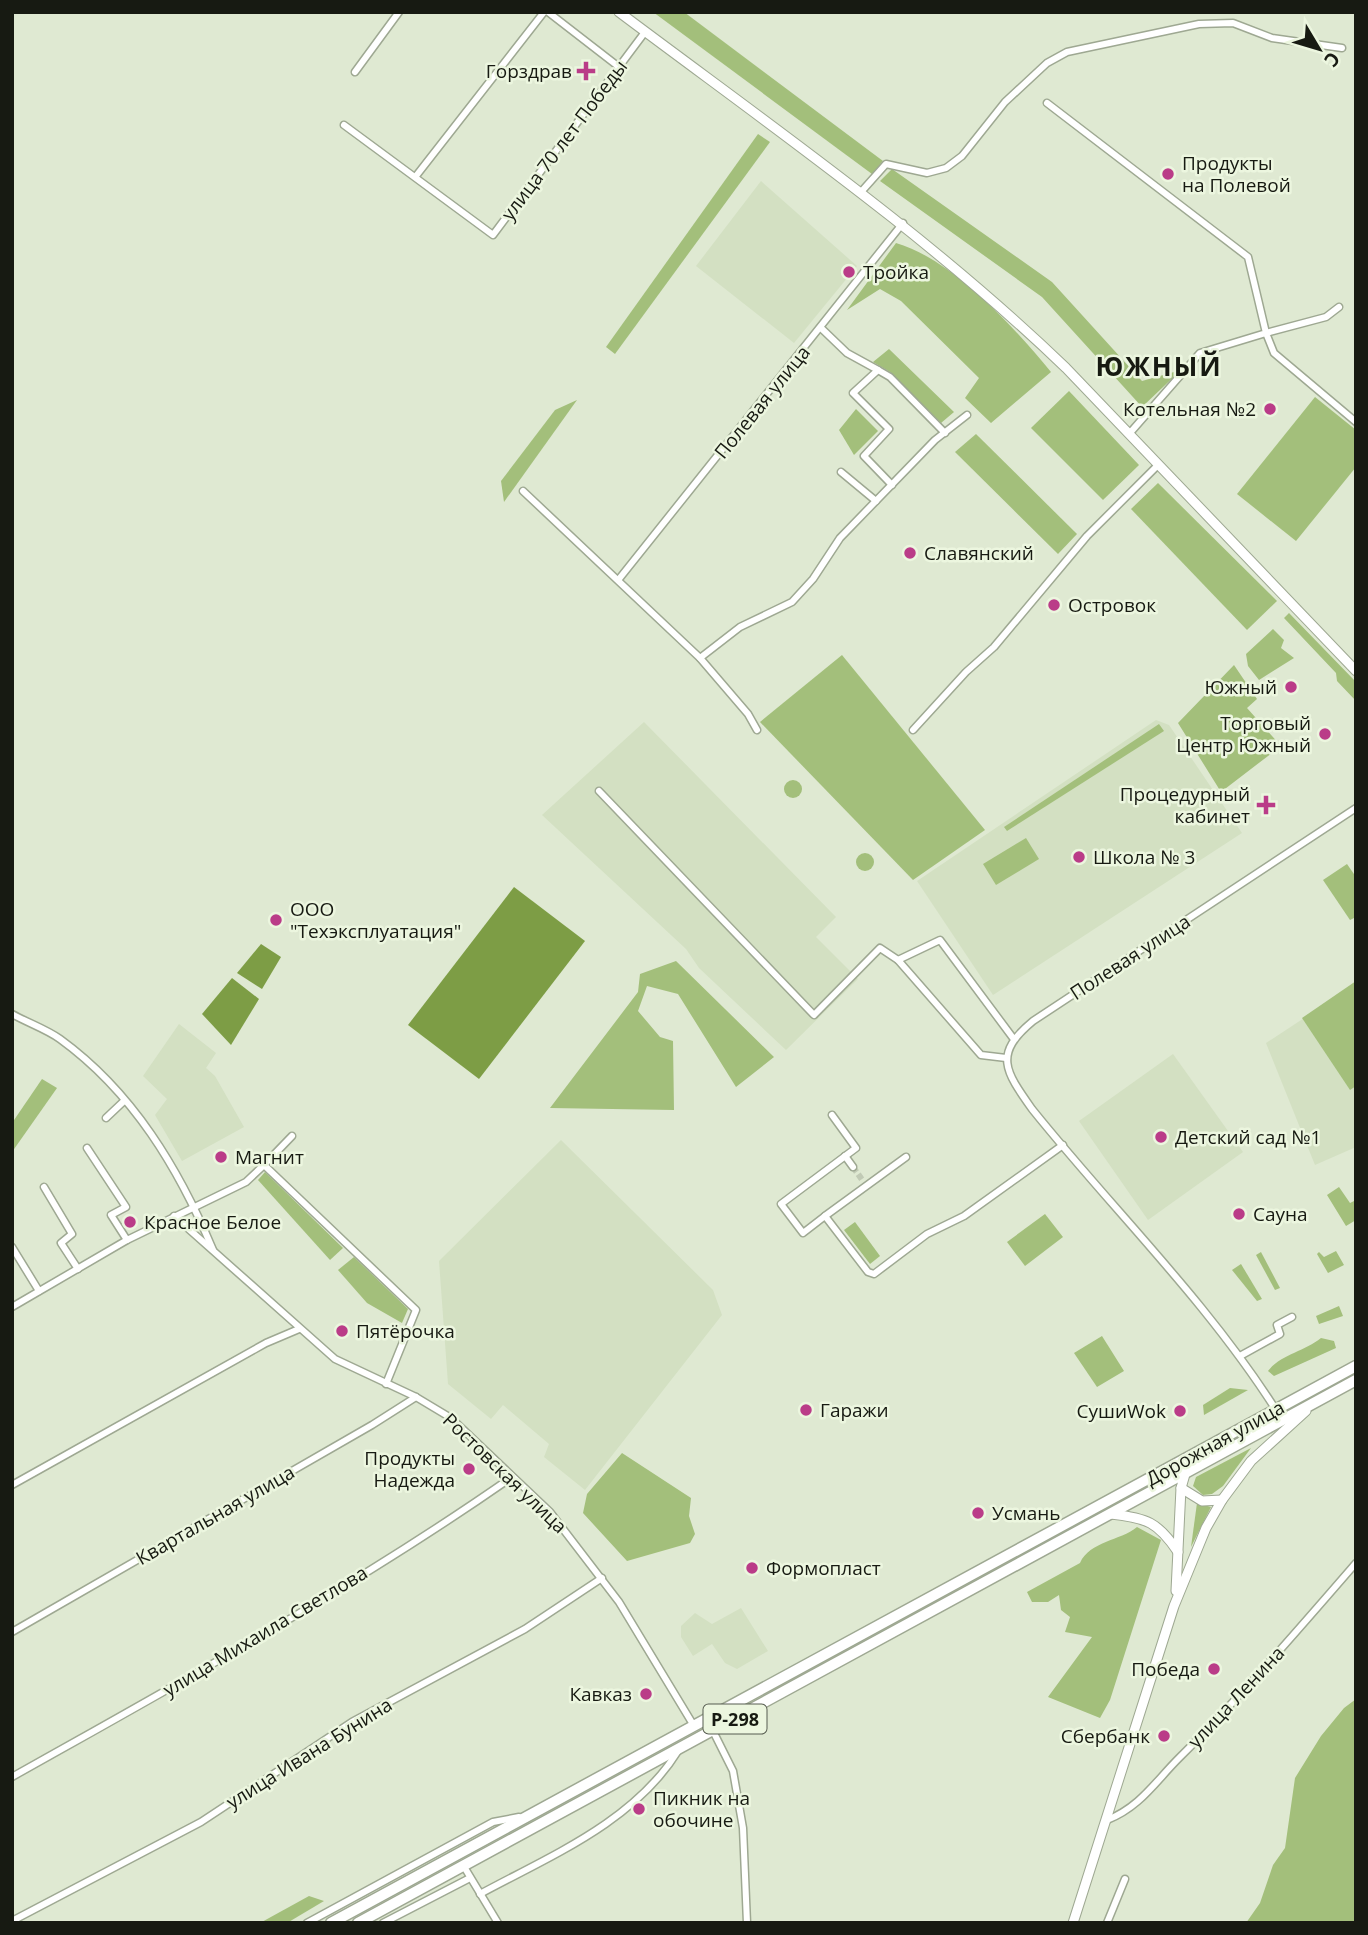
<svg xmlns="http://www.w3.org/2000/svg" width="1368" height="1935" viewBox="0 0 1368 1935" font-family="'Open Sans',sans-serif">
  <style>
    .built { fill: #d3e0c2 }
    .green { fill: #a3bf7b }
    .water { fill: #7d9d45 }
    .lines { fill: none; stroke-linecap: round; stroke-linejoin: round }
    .minor-tunnel { stroke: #c1cab5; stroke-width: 6; stroke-dasharray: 6 3; stroke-linecap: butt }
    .minor-casing { stroke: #9ea892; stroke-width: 9 }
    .secondary-casing { stroke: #9ea892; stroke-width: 11 }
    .trunk-casing { stroke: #9ea892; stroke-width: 13 }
    .minor { stroke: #fff; stroke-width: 6 }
    .secondary { stroke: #fff; stroke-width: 9 }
    .trunk { stroke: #fff; stroke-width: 10 }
    .poi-dot { fill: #ba3c88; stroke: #ecf6df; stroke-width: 2.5 }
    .labels { text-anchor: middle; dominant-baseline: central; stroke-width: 5; stroke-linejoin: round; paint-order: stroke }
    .shield { fill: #ecf6df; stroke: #575c50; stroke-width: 2 }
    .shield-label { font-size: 18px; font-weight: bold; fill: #171a12 }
    .poi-label { font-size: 19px; fill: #171a12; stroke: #ecf6df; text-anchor: start }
    .street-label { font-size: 19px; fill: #171a12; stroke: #ecf6df }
    .district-label { font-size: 26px; font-weight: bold; letter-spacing: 2px; fill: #171a12; stroke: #ecf6df }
  </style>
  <rect width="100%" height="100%" fill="#dfe9d2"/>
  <!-- built -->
  <g class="built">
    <path d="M 761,181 L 857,266 L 794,343 L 696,266 Z"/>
    <path d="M 1156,720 L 1169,725 L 1242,833 L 993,995 L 917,881 Z"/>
    <path d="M 644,722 L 836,917 L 816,937 L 858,979 L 786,1050 L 699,968 L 686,949 L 542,815 Z"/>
    <path d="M 1356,984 L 1356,1147 L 1315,1165 L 1266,1043 Z"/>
    <path d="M 179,1024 L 216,1053 L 206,1068 L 215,1076 L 244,1127 L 182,1161 L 155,1115 L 167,1099 L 143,1076 Z"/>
    <path d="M 1173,1054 L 1243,1152 L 1148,1220 L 1079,1121 Z"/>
    <path d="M 561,1140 L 713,1290 L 722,1315 L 585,1490 L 544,1457 L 549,1444 L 503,1405 L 491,1419 L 448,1384 L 439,1261 Z"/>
    <path d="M 741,1608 L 768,1651 L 737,1669 L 725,1663 L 712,1644 L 693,1656 L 681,1637 L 681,1626 L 695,1613 L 712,1624 Z"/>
  </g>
  <!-- green -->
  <g class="green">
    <path d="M 653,12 L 684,12 L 883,161 L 872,174 Z"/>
    <path d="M 758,134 L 770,142 L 615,354 L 606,347 Z"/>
    <path d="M 892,169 L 1052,282 L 1142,381 L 1181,370 L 1142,407 L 1042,297 L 880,181 Z"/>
    <path d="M 896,243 C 952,259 1014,327 1051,372 L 991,423 L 965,398 L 979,378 L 901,301 L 880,289 L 847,310 Z"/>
    <path d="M 889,349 L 954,412 L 941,423 L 890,372 L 873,362 Z"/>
    <path d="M 1069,391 L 1139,465 L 1103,500 L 1031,428 Z"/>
    <path d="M 1315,397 L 1356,430 L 1356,467 L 1296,541 L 1237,494 Z"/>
    <path d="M 577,400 L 504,502 L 501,481 L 555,410 Z"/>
    <path d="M 856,409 L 878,431 L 854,455 L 839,430 Z"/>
    <path d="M 976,434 L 1077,534 L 1058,554 L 955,452 Z"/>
    <path d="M 1158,483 L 1277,601 L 1247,630 L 1131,509 Z"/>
    <path d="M 1289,613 L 1356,682 L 1356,701 L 1337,681 L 1336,673 L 1284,618 Z"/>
    <path d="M 1273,629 L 1284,640 L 1281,648 L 1294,658 L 1259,680 L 1248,666 L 1246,654 Z"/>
    <path d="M 842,655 L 985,830 L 913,880 L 760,722 Z"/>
    <path d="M 1234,665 L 1257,699 L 1247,708 L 1281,746 L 1221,792 L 1178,723 Z"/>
    <path d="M 1159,724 L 1164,731 L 1007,831 L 1004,827 Z"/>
    <circle cx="793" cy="789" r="9"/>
    <path d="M 1026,838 L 1039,859 L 996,885 L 983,864 Z"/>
    <circle cx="865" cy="862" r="9"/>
    <path d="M 1347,864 L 1356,877 L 1356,917 L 1350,920 L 1323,880 Z"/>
    <path d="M 676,961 L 774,1057 L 736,1087 L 678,994 L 647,986 L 638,1011 L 660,1037 L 673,1041 L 674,1110 L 550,1108 L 638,992 L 640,974 Z"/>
    <path d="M 1356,981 L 1356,1086 L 1350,1090 L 1302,1018 Z"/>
    <path d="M 42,1079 L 57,1088 L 12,1152 L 12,1123 Z"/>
    <path d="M 265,1172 L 343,1248 L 330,1260 L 258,1180 Z"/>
    <path d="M 1339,1187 L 1350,1203 L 1356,1200 L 1356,1220 L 1346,1226 L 1327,1195 Z"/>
    <path d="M 1045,1214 L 1063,1237 L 1025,1266 L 1007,1242 Z"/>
    <path d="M 855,1222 L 880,1256 L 870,1264 L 844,1230 Z"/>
    <path d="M 1336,1251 L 1344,1265 L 1328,1273 L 1317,1254 L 1319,1252 L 1324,1257 Z"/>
    <path d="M 1261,1252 L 1280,1288 L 1275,1290 L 1256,1255 Z"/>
    <path d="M 354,1257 L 408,1309 L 402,1323 L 367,1303 L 338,1270 Z"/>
    <path d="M 1241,1264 L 1262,1299 L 1257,1301 L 1232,1270 Z"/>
    <path d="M 1339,1306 L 1343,1316 L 1319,1324 L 1316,1316 Z"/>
    <path d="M 1102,1336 L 1124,1371 L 1097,1387 L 1074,1353 Z"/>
    <path d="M 1321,1338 L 1334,1341 L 1336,1348 L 1274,1376 L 1268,1371 C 1280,1355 1305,1351 1321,1338 Z"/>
    <path d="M 1230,1388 L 1248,1390 L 1204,1415 L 1203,1405 Z"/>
    <path d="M 1251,1448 L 1223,1486 L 1212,1494 L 1203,1495 L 1193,1486 L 1196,1477 Z"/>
    <path d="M 622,1453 L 691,1498 L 689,1516 L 695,1534 L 690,1543 L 627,1561 L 583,1513 L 587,1494 Z"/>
    <path d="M 1197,1503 L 1211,1507 L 1191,1547 Z"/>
    <path d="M 1137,1527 L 1161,1540 L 1110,1700 L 1100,1718 L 1048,1697 L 1092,1637 L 1065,1632 L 1070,1617 L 1061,1610 L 1059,1595 L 1048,1602 L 1032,1602 L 1027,1592 L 1080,1563 C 1090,1541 1120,1541 1137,1527 Z"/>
    <path d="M 1356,1699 L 1356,1923 L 1246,1923 L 1260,1903 L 1273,1865 L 1285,1848 L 1295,1778 L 1321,1736 L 1344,1708 Z"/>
    <path d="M 309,1896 L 324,1901 L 287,1923 L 260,1923 Z"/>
  </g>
  <!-- water -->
  <g class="water">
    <path d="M 514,887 L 585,941 L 479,1079 L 408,1025 Z"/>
    <path d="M 261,944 L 281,957 L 262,989 L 237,973 Z"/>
    <path d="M 232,978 L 259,999 L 231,1045 L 202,1014 Z"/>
  </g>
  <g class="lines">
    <!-- minor-tunnel -->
    <path class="minor-tunnel" d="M 853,1167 L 863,1181"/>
    <defs>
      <g id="minor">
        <path d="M 548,12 L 619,67"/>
        <path d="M 355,72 L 399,12"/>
        <path d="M 1047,103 L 1248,257 L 1266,333 L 1200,353 L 1129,434"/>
        <path d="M 344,125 L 493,235 L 645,32"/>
        <path d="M 416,176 L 544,12"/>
        <path d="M 861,192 L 886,164 L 927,173 L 946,168 L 962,156 L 1005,102 L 1047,63 L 1067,52 L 1199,24 L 1233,23 L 1272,38 L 1342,48"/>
        <path d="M 1339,307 L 1326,317 L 1266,333 L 1274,353 L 1356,422"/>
        <path d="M 821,328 L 847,353 L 878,370"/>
        <path d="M 841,472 L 876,501"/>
        <path d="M 892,485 L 864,456 L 889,429 L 853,393 L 878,370 L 890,377 L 945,433"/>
        <path d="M 523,491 L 700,658 L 748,714 L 757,730"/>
        <path d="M 619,579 L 903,223"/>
        <path d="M 700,658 L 740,627 L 792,602 L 813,579 L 840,538 L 935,440 L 967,415"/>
        <path d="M 913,730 L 966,672 L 994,647 L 1087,536 L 1158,465"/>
        <path d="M 599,791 L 814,1015 L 880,948 L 898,960 L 981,1055 L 1006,1058"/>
        <path d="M 898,960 L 940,940 L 1013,1038"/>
        <path d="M 12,1014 C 28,1023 46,1029 60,1039 C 133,1092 179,1169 213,1250"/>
        <path d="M 832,1115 L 856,1148 L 781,1204 L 803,1233 L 825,1216 L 868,1272 L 874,1274 L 927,1234 L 964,1216 L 1063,1145"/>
        <path d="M 106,1118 L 124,1101"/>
        <path d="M 87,1148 L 126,1207 L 111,1215 L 127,1240"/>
        <path d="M 845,1156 L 853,1167"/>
        <path d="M 264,1165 L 292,1136"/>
        <path d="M 44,1187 L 72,1234 L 61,1243 L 78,1269"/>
        <path d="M 174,1216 L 335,1359 L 416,1397 L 451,1418 L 550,1512 L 619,1602 L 694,1726"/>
        <path d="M 825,1216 L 906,1157"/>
        <path d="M 12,1247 L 39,1291"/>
        <path d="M 12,1307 L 127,1240 L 246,1182 L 264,1165 L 416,1310 L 386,1384"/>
        <path d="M 1240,1356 L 1280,1334 L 1277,1325 L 1292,1317"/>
        <path d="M 1276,1410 C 1206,1300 1113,1210 1032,1109 C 1005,1071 993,1054 1033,1021 L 1356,808"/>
        <path d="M 12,1485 L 266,1343 L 299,1329"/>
        <path d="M 12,1632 L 372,1425 L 416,1397"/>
        <path d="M 713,1731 L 733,1771 L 743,1828 L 747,1923"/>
        <path d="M 12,1777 C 181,1682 353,1588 512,1477"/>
        <path d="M 1107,1820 C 1140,1807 1155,1782 1179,1758 C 1241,1696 1298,1630 1356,1563"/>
        <path d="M 463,1865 L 498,1923"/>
        <path d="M 480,1894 C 550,1856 634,1822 678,1751"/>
        <path d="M 12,1921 L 201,1822 L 352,1722 L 525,1629 L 602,1578"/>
        <path d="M 307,1923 L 493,1822 L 519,1817"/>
        <path d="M 383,1923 L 470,1878"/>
        <path d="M 1107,1923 L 1125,1879"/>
      </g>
      <g id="secondary">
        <path d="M 619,12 C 772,127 928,235 1066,368 L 1356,671"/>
        <path d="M 1181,1488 L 1202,1501 L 1222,1500"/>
        <path d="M 1111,1514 C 1147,1518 1158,1522 1178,1552"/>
        <path d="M 1176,1591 L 1181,1488 L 1190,1457"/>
        <path d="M 1073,1923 L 1174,1606 L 1206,1528 L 1222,1500 L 1251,1461 L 1306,1411"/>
      </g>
      <g id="trunk">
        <path d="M 331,1923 L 1356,1366"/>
        <path d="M 358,1923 L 1356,1380"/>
      </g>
    </defs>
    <!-- minor casing -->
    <use href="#minor" class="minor-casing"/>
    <!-- secondary casing -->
    <use href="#secondary" class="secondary-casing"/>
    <!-- trunk casing -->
    <use href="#trunk" class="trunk-casing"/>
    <!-- minor -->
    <use href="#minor" class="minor"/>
    <!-- secondary -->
    <use href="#secondary" class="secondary"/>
    <!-- trunk -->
    <use href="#trunk" class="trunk"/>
  </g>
  <!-- markers -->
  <g class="poi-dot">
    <path d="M582.5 60.5h7v7h7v7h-7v7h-7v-7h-7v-7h7z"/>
    <circle cx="1168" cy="174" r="7"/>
    <circle cx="849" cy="272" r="7"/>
    <circle cx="1270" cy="409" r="7"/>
    <circle cx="910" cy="553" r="7"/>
    <circle cx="1054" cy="605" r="7"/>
    <circle cx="1291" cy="687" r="7"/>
    <circle cx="1325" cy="734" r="7"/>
    <path d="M1262.5 794.5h7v7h7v7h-7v7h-7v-7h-7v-7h7z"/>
    <circle cx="1079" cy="857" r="7"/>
    <circle cx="276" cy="920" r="7"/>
    <circle cx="1161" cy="1137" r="7"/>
    <circle cx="221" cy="1157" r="7"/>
    <circle cx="1239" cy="1214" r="7"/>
    <circle cx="130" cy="1222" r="7"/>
    <circle cx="342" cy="1331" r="7"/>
    <circle cx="806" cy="1410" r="7"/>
    <circle cx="1180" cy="1411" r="7"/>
    <circle cx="469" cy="1469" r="7"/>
    <circle cx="978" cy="1513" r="7"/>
    <circle cx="752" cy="1568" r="7"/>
    <circle cx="1214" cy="1669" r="7"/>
    <circle cx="646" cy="1694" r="7"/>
    <circle cx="1164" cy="1736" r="7"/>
    <circle cx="639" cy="1809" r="7"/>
  </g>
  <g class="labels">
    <!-- shield labels -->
    <rect class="shield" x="703.5" y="1704.5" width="63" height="29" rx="5"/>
    <g class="shield-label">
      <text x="735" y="1719">Р-298</text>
    </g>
    <!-- poi labels -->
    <g class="poi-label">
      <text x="572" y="71" text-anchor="end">Горздрав</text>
      <text x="1182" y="163">Продукты<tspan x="1182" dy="22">на Полевой</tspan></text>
      <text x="863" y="272">Тройка</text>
      <text x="1256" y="409" text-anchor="end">Котельная №2</text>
      <text x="924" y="553">Славянский</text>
      <text x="1068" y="605">Островок</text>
      <text x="1277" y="687" text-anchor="end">Южный</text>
      <text x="1311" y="723" text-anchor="end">Торговый<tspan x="1311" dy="22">Центр Южный</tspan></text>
      <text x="1250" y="794" text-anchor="end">Процедурный<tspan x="1250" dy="22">кабинет</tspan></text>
      <text x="1093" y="857">Школа № 3</text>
      <text x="290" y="909">ООО<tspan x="290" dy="22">"Техэксплуатация"</tspan></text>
      <text x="1175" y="1137">Детский сад №1</text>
      <text x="235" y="1157">Магнит</text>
      <text x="1253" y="1214">Сауна</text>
      <text x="144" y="1222">Красное Белое</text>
      <text x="356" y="1331">Пятёрочка</text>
      <text x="820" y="1410">Гаражи</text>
      <text x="1166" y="1411" text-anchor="end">CушиWok</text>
      <text x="455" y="1458" text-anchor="end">Продукты<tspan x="455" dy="22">Надежда</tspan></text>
      <text x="992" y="1513">Усмань</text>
      <text x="766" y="1568">Формопласт</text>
      <text x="1200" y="1669" text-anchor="end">Победа</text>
      <text x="632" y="1694" text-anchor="end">Кавказ</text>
      <text x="1150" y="1736" text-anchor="end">Сбербанк</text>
      <text x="653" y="1798">Пикник на<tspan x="653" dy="22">обочине</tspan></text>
    </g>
    <!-- street labels -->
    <g class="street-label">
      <text transform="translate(564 140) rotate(-53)">улица 70 лет Победы</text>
      <text transform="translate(762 402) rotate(-51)">Полевая улица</text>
      <text transform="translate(1130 957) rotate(-33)">Полевая улица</text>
      <text transform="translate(1215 1443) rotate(-29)">Дорожная улица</text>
      <text transform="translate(505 1473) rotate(44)">Ростовская улица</text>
      <text transform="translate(215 1515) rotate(-30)">Квартальная улица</text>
      <text transform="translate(265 1631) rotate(-31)">улица Михаила Светлова</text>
      <text transform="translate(1236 1697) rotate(-47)">улица Ленина</text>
      <text transform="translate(309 1753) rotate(-32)">улица Ивана Бунина</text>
    </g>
    <!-- district labels -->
    <g class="district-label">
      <text x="1159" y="366">ЮЖНЫЙ</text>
    </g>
  </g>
  <!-- border -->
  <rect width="1368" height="1935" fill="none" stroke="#171a12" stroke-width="28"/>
  <!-- north arrow -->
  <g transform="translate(1319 49) rotate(128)" stroke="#ecf6df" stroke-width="5" paint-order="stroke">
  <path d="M0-5L12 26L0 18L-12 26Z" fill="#171a12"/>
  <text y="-10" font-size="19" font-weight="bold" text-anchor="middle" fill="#171a12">С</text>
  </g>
</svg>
